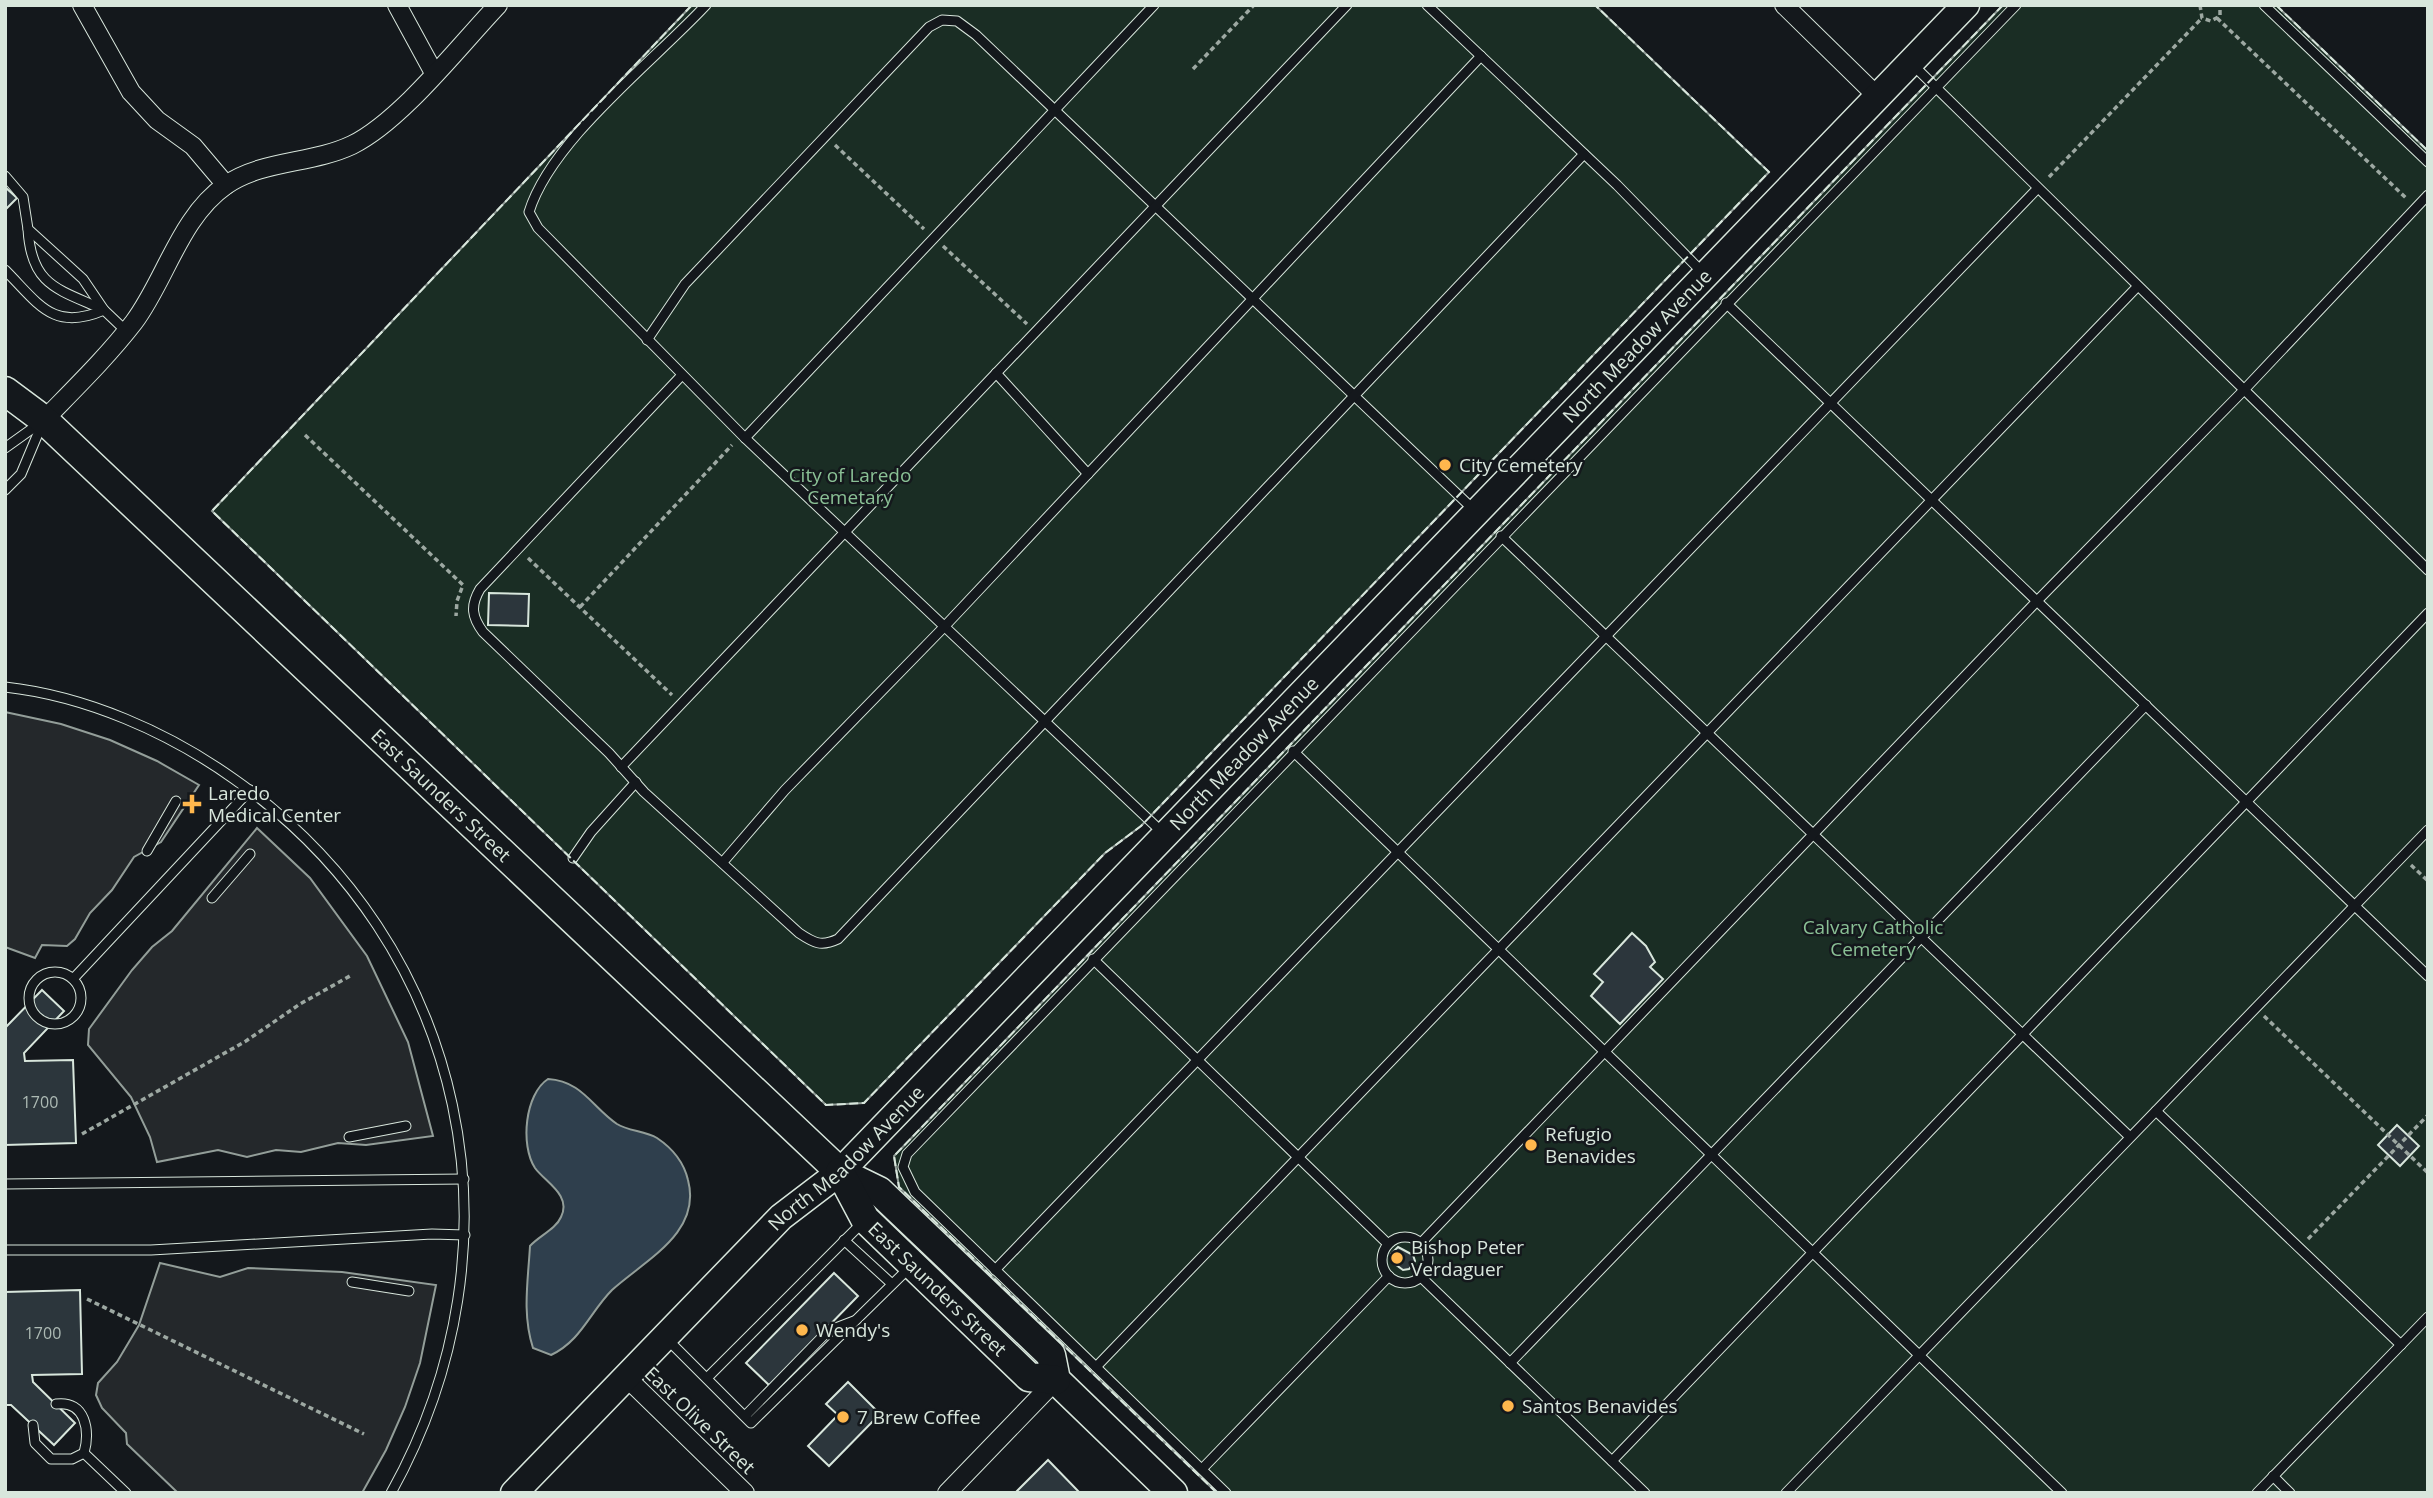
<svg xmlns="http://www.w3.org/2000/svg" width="2433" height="1498" viewBox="0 0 2433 1498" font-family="'Open Sans',sans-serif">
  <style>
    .green { fill: #1a2d24; stroke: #939e99; stroke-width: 2 }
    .parking { fill: #24282b; stroke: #939e99; stroke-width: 2 }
    .water { fill: #2f3f4d; stroke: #939e99; stroke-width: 2 }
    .building { fill: #2c363c; stroke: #d8e6dc; stroke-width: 2 }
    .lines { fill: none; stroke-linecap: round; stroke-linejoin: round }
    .lane-casing { stroke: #d8e6dc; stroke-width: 11 }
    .street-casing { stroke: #d8e6dc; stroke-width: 20 }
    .secondary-casing { stroke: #d8e6dc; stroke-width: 29 }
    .primary-casing { stroke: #d8e6dc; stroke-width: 31 }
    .path { stroke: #9da8a2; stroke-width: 3.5; stroke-dasharray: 5 3.5; stroke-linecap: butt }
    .lane { stroke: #14181c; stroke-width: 9 }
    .street { stroke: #14181c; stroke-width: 18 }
    .secondary { stroke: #14181c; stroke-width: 26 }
    .primary { stroke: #14181c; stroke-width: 28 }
    .fence { stroke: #d8e6dc; stroke-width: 2; stroke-dasharray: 9 3.5; stroke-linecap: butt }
    .poi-dot { fill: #ffb74d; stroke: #14181c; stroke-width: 2.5 }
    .labels { text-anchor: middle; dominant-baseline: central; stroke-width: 5; stroke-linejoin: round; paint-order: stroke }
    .number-label { font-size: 16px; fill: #adbab4 }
    .street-label { font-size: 19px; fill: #d8e6dc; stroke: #14181c }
    .poi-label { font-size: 19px; fill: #d8e6dc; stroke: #14181c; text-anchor: start }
    .park-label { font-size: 19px; fill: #8ac095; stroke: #14181c }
  </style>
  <rect width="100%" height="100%" fill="#14181c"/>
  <!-- green -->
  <g class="green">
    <path d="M 692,5 L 1595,5 L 1769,172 L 1141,826 L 1105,853 L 864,1103 L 826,1105 L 212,511 Z"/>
    <path d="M 2003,5 L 2276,5 L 2428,151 L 2428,1493 L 1217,1493 L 899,1187 L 894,1156 Z"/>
  </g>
  <!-- parking -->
  <g class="parking">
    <path d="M 5,712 L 61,724 L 110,740 L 157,761 L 199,785 L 161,842 L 134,857 L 112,890 L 90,913 L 75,939 L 67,946 L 42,945 L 35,958 L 5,947 Z"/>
    <path d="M 257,828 L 310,878 L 367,956 L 408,1042 L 433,1136 L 366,1145 L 338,1143 L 301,1152 L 276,1150 L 247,1157 L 218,1150 L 157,1162 L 150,1137 L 131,1097 L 88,1045 L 89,1029 L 132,970 L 152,947 L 172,931 Z"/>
    <path d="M 160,1263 L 220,1277 L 248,1268 L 342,1272 L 436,1285 L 420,1363 L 405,1407 L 386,1450 L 362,1493 L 178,1493 L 127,1444 L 126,1433 L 102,1408 L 96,1395 L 98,1383 L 117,1362 L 139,1325 Z"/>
  </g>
  <!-- water -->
  <path class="water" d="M 548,1079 C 582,1081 592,1107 617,1124 C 628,1131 645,1131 657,1138 C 672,1148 684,1163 688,1180 C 702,1233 645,1260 612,1290 C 590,1312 581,1341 551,1355 L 533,1348 C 522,1314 528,1281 530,1246 C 539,1236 556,1229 561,1217 C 572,1195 545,1182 535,1168 C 520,1145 525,1094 548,1079 Z"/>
  <!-- building -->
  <g class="building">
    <path d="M 5,187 L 17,198 L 5,210 Z"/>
    <path d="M 489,593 L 529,594 L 528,626 L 488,625 Z"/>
    <path d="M 1632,933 L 1646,946 L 1655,962 L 1650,967 L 1663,979 L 1620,1024 L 1591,996 L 1603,982 L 1594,974 Z"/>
    <path d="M 42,990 L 64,1011 L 24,1053 L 25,1061 L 73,1060 L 76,1143 L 5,1145 L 5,1028 Z"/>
    <path d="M 2397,1125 L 2419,1146 L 2400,1166 L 2378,1145 Z"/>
    <path d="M 1398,1247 L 1413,1255 L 1415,1261 L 1409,1269 L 1403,1270 L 1395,1264 L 1391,1254 Z"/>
    <path d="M 834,1273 L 858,1296 L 770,1386 L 746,1363 Z"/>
    <path d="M 80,1290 L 82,1374 L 32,1375 L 33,1382 L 75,1423 L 54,1445 L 11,1405 L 5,1405 L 5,1292 Z"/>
    <path d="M 848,1382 L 880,1414 L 829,1466 L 808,1446 L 838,1415 L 826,1404 Z"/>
    <path d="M 1048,1460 L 1080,1493 L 1015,1493 Z"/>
  </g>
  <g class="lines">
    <defs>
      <g id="lane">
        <path d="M 706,5 C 653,62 551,140 529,212 L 538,228 L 745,438 L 1164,834"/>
        <path d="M 1427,5 L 1617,185 L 1702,272"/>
        <path d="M 2264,5 L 2428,162"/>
        <path d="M 1912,64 L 2428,570"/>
        <path d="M 5,176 L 23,197 L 28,229 L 83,279 L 104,310 L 126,331"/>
        <path d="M 28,229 C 31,285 57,289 102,309"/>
        <path d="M 5,270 C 39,304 53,332 104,310"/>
        <path d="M 1726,303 L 2428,976"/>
        <path d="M 647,340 L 685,284 L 929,27 L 942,20 L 957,21 L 976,35 L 1474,510"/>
        <path d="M 996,373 L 1088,474"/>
        <path d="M 682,375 L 480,589 C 470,606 472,617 483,632 L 609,753 L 644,792 L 799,933 C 814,943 821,947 838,939 L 1584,154"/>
        <path d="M 745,438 L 1154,5"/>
        <path d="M 5,448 L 40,423"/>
        <path d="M 5,490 L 21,474 L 42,424"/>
        <path d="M 1501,536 L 2130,1137"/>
        <path d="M 5,687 C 86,696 168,732 234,779 C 469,944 529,1245 391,1493"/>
        <path d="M 1293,751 L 2062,1493"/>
        <path d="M 621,767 L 1347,5"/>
        <path d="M 147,851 L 176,801"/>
        <path d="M 573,858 L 591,832 L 636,782"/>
        <path d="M 723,862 L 785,790 L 944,627 L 1481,56"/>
        <path d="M 212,898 L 250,854"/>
        <path d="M 1093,959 L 1388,1244"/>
        <circle cx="55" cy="998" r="26"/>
        <path d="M 73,979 L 250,790"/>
        <path d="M 2156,1111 L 2401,1345"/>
        <path d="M 349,1137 L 406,1126"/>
        <path d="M 5,1184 L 464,1179"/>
        <circle cx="1405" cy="1260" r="23"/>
        <path d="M 844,1240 L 892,1284"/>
        <path d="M 1421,1243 L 2037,601 L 2243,391 L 2428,195"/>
        <path d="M 5,1250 L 151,1250 L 432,1234 L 465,1235"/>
        <path d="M 995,1270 L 2037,189"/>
        <path d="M 1421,1277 L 1645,1493"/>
        <path d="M 352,1282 L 409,1291"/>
        <path d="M 666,1338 L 751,1423 L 910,1267"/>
        <path d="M 1510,1363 L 2146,705"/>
        <path d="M 1096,1367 L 2137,287"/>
        <path d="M 707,1378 L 862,1223"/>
        <path d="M 56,1404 C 86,1400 90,1431 84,1453 L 126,1493"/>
        <path d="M 745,1416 L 828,1331 L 854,1321"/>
        <path d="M 33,1425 L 35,1443 L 51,1459 L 72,1459 L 84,1453"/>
        <path d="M 1612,1461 L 2428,613"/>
        <path d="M 1202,1469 L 1389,1276"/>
        <path d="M 2273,1476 L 2290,1493"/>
        <path d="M 1226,1493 L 915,1192 L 903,1167 L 907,1154 L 2016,5"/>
        <path d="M 1786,1493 L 2428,830"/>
        <path d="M 2257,1493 L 2428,1317"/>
      </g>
      <g id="street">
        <path d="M 82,5 L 131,92 L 157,120 L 193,146 L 226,185"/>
        <path d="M 397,5 L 434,73"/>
        <path d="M 1784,5 L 1878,97"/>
        <path d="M 44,420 C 75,388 107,357 134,322 C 166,279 180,217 226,185 C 262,160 312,164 352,145 C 401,121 459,46 498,5"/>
        <path d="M 626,1377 L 745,1493"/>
        <path d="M 947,1493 L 1056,1380"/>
      </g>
      <g id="secondary">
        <path id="s1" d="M 514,1493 L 781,1217 L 840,1172 L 1966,5"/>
      </g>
      <g id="primary">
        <path id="s2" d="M 5,391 L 44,420 L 840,1172 L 879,1191 L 1051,1355 L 1056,1380 L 1173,1493"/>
        <path id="s3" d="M 840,1172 L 865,1219 L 1029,1377 L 1056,1380"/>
      </g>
    </defs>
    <!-- lane casing -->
    <use href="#lane" class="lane-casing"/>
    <!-- street casing -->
    <use href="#street" class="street-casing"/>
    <!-- secondary casing -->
    <use href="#secondary" class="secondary-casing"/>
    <!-- primary casing -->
    <use href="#primary" class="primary-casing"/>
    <!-- path -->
    <g class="path">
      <path d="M 2200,5 L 2202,18 L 2211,21 L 2220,16 L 2220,5"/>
      <path d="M 2217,18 L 2406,198"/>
      <path d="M 1193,69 L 1254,5"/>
      <path d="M 835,145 L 924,229"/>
      <path d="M 2049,177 L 2202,18"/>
      <path d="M 943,246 L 1027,324"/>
      <path d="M 305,435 L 463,585 L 457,601 L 456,616"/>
      <path d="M 528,558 L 672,695"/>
      <path d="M 580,607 L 732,445"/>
      <path d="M 2411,865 L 2428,881"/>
      <path d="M 2264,1016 L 2428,1173"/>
      <path d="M 82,1134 L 246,1041 L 300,1004 L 350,976"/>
      <path d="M 2308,1239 L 2428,1115"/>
      <path d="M 87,1299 L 364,1434"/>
    </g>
    <!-- lane -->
    <use href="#lane" class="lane"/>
    <!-- street -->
    <use href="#street" class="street"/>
    <!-- secondary -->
    <use href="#secondary" class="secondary"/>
    <!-- primary -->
    <use href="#primary" class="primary"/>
    <!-- fence -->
    <g class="fence">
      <path d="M 692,5 L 212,511 L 826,1105 L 864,1103 L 1105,853 L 1141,826 L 1769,172 L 1595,5"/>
      <path d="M 2276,5 L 2428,151"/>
      <path d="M 1217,1493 L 899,1187 L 894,1156 L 2003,5"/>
    </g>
  </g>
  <!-- markers -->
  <g class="poi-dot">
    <circle cx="1445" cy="465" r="7"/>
    <path d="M188.5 793.5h7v7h7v7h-7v7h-7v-7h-7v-7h7z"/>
    <circle cx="1531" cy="1145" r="7"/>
    <circle cx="1397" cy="1258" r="7"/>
    <circle cx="802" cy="1330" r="7"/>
    <circle cx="1508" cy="1406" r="7"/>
    <circle cx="843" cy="1417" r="7"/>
  </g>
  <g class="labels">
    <!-- number labels -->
    <g class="number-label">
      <text x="40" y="1102">1700</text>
      <text x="43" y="1333">1700</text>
    </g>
    <!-- street labels -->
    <g class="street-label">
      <text stroke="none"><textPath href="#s1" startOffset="1606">North Meadow Avenue</textPath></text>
      <text stroke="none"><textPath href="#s1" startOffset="1040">North Meadow Avenue</textPath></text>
      <text stroke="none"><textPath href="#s2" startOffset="595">East Saunders Street</textPath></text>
      <text stroke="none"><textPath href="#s1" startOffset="472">North Meadow Avenue</textPath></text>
      <text stroke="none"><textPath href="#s3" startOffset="154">East Saunders Street</textPath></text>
      <text transform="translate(700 1420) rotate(44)">East Olive Street</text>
    </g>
    <!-- poi labels -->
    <g class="poi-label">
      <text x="1459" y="465">City Cemetery</text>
      <text x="208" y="793">Laredo<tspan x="208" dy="22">Medical Center</tspan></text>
      <text x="1545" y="1134">Refugio<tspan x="1545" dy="22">Benavides</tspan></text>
      <text x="1411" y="1247">Bishop Peter<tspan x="1411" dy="22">Verdaguer</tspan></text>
      <text x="816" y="1330">Wendy's</text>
      <text x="1522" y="1406">Santos Benavides</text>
      <text x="857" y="1417">7 Brew Coffee</text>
    </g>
    <!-- park labels -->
    <g class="park-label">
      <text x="850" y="475">City of Laredo<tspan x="850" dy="22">Cemetary</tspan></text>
      <text x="1873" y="927">Calvary Catholic<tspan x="1873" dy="22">Cemetery</tspan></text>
    </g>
  </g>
  <!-- border -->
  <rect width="2433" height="1498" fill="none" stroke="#d8e6dc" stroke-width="14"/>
</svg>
